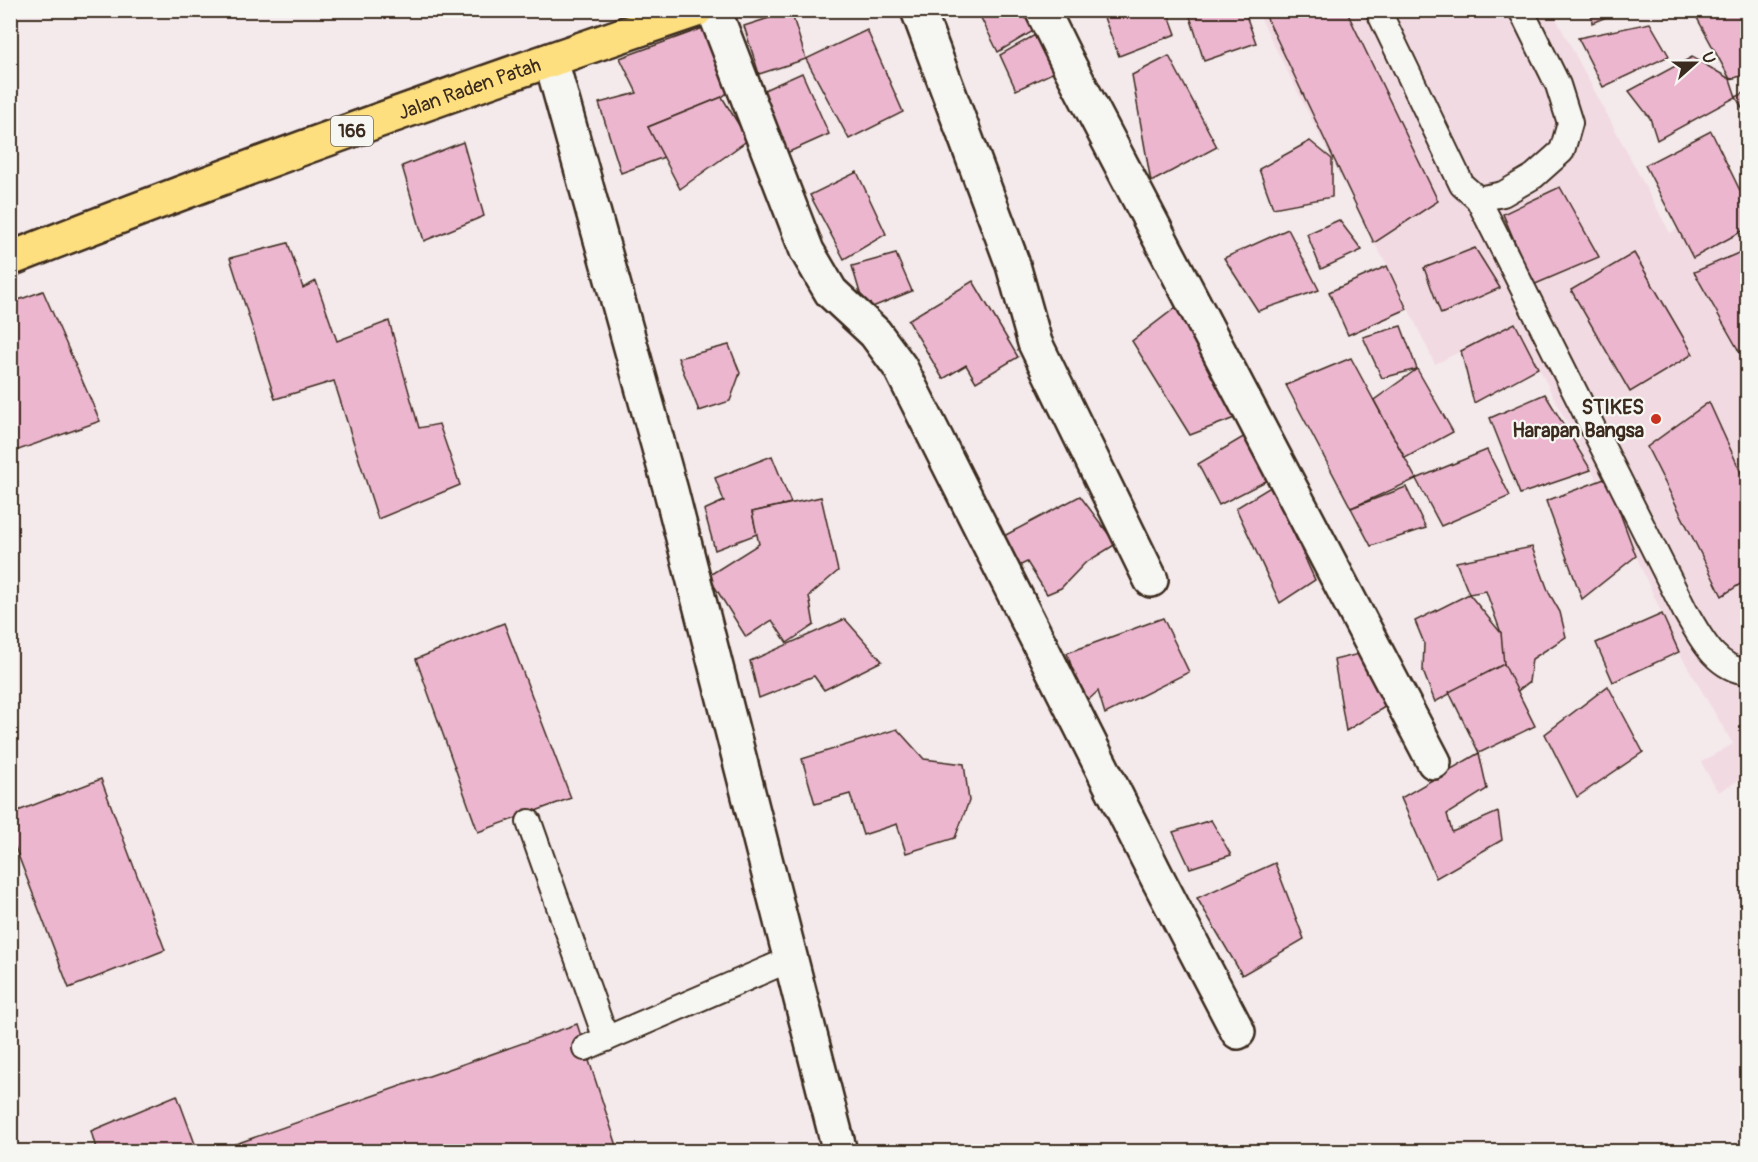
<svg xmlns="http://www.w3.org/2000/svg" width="1758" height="1162" viewBox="0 0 1758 1162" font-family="Pangolin,sans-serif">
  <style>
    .built { fill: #f2dae3 }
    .building { fill: #ecb6cf; stroke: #3b2a1e; stroke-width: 1.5 }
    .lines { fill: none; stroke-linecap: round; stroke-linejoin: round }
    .lane-casing { stroke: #3b2a1e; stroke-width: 28 }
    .street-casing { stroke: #3b2a1e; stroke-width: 38 }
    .secondary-casing { stroke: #3b2a1e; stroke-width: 38 }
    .primary-casing { stroke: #3b2a1e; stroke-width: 38 }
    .lane { stroke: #f6f6f2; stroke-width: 24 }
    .street { stroke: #f6f6f2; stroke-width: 33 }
    .secondary { stroke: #f6f6f2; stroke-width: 33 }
    .primary { stroke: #fddf80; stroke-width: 33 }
    .poi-dot { fill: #c8321e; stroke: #f6f6f2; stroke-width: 2 }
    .labels { text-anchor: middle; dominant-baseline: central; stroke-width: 4.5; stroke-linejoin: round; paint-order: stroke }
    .shield { fill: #f6f6f2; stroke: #73675e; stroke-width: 1.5 }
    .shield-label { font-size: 18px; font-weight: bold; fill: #3b2a1e }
    .street-label { font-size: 20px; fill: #3b2a1e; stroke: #f6f6f2 }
    .poi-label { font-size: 20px; font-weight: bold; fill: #3b2a1e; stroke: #f6f6f2; text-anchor: end }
  </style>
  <rect width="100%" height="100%" fill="#f4e9eb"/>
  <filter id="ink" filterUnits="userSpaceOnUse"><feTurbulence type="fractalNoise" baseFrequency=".0167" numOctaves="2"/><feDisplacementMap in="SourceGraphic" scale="12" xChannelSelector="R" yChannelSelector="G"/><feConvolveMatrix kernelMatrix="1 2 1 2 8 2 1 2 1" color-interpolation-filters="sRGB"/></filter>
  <g filter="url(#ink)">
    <!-- built -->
    <path class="built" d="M 1257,11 L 1552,11 L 1670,233 L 1747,195 L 1747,776 L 1718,792 L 1701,762 L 1733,744 L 1679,652 L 1636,556 L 1516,324 L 1435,364 L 1388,266 L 1374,243 Z"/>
    <!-- building -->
    <g class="building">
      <path d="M 988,10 L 1032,10 L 1040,27 L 998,52 L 980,16 Z"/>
      <path d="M 1101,10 L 1167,10 L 1176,34 L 1119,56 Z"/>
      <path d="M 1188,10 L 1244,10 L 1256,43 L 1204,61 Z"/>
      <path d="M 1263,10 L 1346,10 L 1438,201 L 1374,243 Z"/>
      <path d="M 1591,10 L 1623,10 L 1592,23 Z"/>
      <path d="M 1707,10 L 1748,10 L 1748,74 L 1730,79 L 1696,16 Z"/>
      <path d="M 791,11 L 806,59 L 759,74 L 744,26 Z"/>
      <path d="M 1650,23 L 1669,56 L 1603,87 L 1578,38 Z"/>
      <path d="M 706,27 L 732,89 L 722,97 L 648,127 L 664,157 L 621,173 L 599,103 L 637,93 L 620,58 Z"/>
      <path d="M 867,30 L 903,112 L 849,139 L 806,59 Z"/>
      <path d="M 1042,31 L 1061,69 L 1016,90 L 1000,55 Z"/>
      <path d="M 1169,56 L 1217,147 L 1151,182 L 1132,75 Z"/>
      <path d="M 1692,57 L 1730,79 L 1736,97 L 1657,140 L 1650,118 L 1629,91 Z"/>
      <path d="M 802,73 L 829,134 L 780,156 L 753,95 Z"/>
      <path d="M 1748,91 L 1748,119 L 1736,97 Z"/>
      <path d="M 722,97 L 748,140 L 680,189 L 648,127 Z"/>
      <path d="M 1711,131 L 1748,207 L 1748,228 L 1693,258 L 1645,165 Z"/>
      <path d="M 1310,141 L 1332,159 L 1332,197 L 1273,208 L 1259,169 Z"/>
      <path d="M 463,142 L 484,216 L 424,241 L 402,166 Z"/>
      <path d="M 857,172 L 886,234 L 844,259 L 810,195 Z"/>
      <path d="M 1560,187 L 1599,257 L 1533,285 L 1503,214 Z"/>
      <path d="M 1339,220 L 1362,250 L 1321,269 L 1307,234 Z"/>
      <path d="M 1288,229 L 1319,290 L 1258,311 L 1224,258 Z"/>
      <path d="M 288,243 L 303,288 L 316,281 L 337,341 L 389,321 L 419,428 L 439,424 L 460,485 L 378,519 L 334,381 L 275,399 L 230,258 Z"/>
      <path d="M 1475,248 L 1500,288 L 1441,314 L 1424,268 Z"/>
      <path d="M 1748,249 L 1748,367 L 1694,272 Z"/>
      <path d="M 1634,253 L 1693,354 L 1630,392 L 1571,290 Z"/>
      <path d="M 896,254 L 912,291 L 865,310 L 852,266 Z"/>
      <path d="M 1387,266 L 1407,309 L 1348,335 L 1329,292 Z"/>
      <path d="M 973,281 L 1018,357 L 976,382 L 966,365 L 943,379 L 908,320 Z"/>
      <path d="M 43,291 L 100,421 L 10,453 L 10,303 Z"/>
      <path d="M 1179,305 L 1237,417 L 1190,435 L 1132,341 Z"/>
      <path d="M 1515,323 L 1538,368 L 1474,403 L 1461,351 Z"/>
      <path d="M 1401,326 L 1417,369 L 1382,378 L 1363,337 Z"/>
      <path d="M 729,345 L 740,373 L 730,401 L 699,411 L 678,358 Z"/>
      <path d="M 1351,358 L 1416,479 L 1351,508 L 1286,385 Z"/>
      <path d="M 1417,369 L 1453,432 L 1405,458 L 1374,400 Z"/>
      <path d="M 1545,394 L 1591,470 L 1520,494 L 1490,418 Z"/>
      <path d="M 1709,402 L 1748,488 L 1748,579 L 1722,596 L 1647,447 Z"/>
      <path d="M 1245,436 L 1274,477 L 1219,505 L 1198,464 Z"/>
      <path d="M 1487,450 L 1510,496 L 1441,526 L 1416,479 Z"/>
      <path d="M 772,456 L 791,503 L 752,512 L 757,534 L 715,550 L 704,510 L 724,501 L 715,478 Z"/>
      <path d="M 1607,478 L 1636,556 L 1582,599 L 1546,501 Z"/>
      <path d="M 1272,486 L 1315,580 L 1280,603 L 1236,508 Z"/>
      <path d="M 1406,487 L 1426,528 L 1371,546 L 1351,508 Z"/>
      <path d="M 1080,496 L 1116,544 L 1085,563 L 1061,588 L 1047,594 L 1027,562 L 1009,571 L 1002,537 Z"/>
      <path d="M 821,497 L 838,571 L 809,596 L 814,625 L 787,643 L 772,620 L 746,637 L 708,576 L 759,544 L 752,512 Z"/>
      <path d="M 1532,547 L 1549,593 L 1560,612 L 1566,637 L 1532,659 L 1529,682 L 1515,693 L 1504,664 L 1495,652 L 1501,633 L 1486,591 L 1469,594 L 1456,562 Z"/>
      <path d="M 1469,594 L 1501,633 L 1504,664 L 1435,702 L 1423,671 L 1424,643 L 1415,621 Z"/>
      <path d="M 1662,614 L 1679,652 L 1613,682 L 1596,643 Z"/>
      <path d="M 1163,618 L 1189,672 L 1105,714 L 1098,691 L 1084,704 L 1067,653 Z"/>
      <path d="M 845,619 L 882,661 L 824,690 L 814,676 L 759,698 L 750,661 Z"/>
      <path d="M 504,623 L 571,798 L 478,832 L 416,659 Z"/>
      <path d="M 1392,646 L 1388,705 L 1346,731 L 1334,660 Z"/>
      <path d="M 1504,664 L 1535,726 L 1479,753 L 1449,692 Z"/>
      <path d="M 1608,686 L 1643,752 L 1577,797 L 1545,734 Z"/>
      <path d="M 897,729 L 924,759 L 964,764 L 969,801 L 955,838 L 906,853 L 897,824 L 863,835 L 850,794 L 815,804 L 802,759 Z"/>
      <path d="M 1479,753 L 1487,789 L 1447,814 L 1452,832 L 1498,812 L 1502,840 L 1436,878 L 1401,798 Z"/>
      <path d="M 101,779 L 165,950 L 69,988 L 10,834 L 10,814 Z"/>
      <path d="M 1211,820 L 1231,855 L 1190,868 L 1173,832 Z"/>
      <path d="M 1275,863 L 1304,939 L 1242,975 L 1197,898 Z"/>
      <path d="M 577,1024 L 619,1152 L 213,1152 Z"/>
      <path d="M 177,1095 L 198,1152 L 97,1152 L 91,1131 Z"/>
    </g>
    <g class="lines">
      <defs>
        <g id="lane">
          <path d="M 1378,10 L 1462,185 L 1478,199 L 1685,611 C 1700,636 1715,669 1748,672"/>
          <path d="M 1478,199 L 1503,194 L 1534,176 L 1562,151 L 1570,123 L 1558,85 L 1521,10"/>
          <path d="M 529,822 L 606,1039"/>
          <path d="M 585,1048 L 791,959"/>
        </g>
        <g id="street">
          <path d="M 714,10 L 807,251 L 831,292 L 875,333 L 900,367 L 1158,879 L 1238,1032"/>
          <path d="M 918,10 L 1013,265 L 1035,343 L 1151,580"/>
          <path d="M 1042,10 L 1069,65 L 1434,762"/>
        </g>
        <path id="secondary" d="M 551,60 L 671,491 L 840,1152"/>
        <g id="primary">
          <path id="s1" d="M 10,259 C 236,170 465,88 696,10"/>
        </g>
      </defs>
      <!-- lane casing -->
      <use href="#lane" class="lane-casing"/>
      <!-- street casing -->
      <use href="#street" class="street-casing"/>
      <!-- secondary casing -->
      <use href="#secondary" class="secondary-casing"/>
      <!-- primary casing -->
      <use href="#primary" class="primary-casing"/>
      <!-- lane -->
      <use href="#lane" class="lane"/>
      <!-- street -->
      <use href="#street" class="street"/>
      <!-- secondary -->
      <use href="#secondary" class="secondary"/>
      <!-- primary -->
      <use href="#primary" class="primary"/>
    </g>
  </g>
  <!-- markers -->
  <circle class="poi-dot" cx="1656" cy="419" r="6"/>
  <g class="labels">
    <!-- shield labels -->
    <rect class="shield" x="331" y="116" width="42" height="30" rx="4.5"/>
    <g class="shield-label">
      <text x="352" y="131">166</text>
    </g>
    <!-- street labels -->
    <g class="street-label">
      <text stroke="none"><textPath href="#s1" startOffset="490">Jalan Raden Patah</textPath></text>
    </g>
    <!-- poi labels -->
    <g class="poi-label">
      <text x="1644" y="407">STIKES<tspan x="1644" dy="23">Harapan Bangsa</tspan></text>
    </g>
  </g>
  <!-- margin -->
  <rect width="1758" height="1162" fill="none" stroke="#f6f6f2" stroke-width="36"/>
  <rect x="18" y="18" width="1722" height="1126" fill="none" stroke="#3b2a1e" stroke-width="2" filter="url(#ink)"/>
  <!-- north arrow -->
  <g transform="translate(1695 63) rotate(69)" stroke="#f6f6f2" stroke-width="4.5" paint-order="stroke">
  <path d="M0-4.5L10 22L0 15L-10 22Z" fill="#3b2a1e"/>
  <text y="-9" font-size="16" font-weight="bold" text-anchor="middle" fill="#3b2a1e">U</text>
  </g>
</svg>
